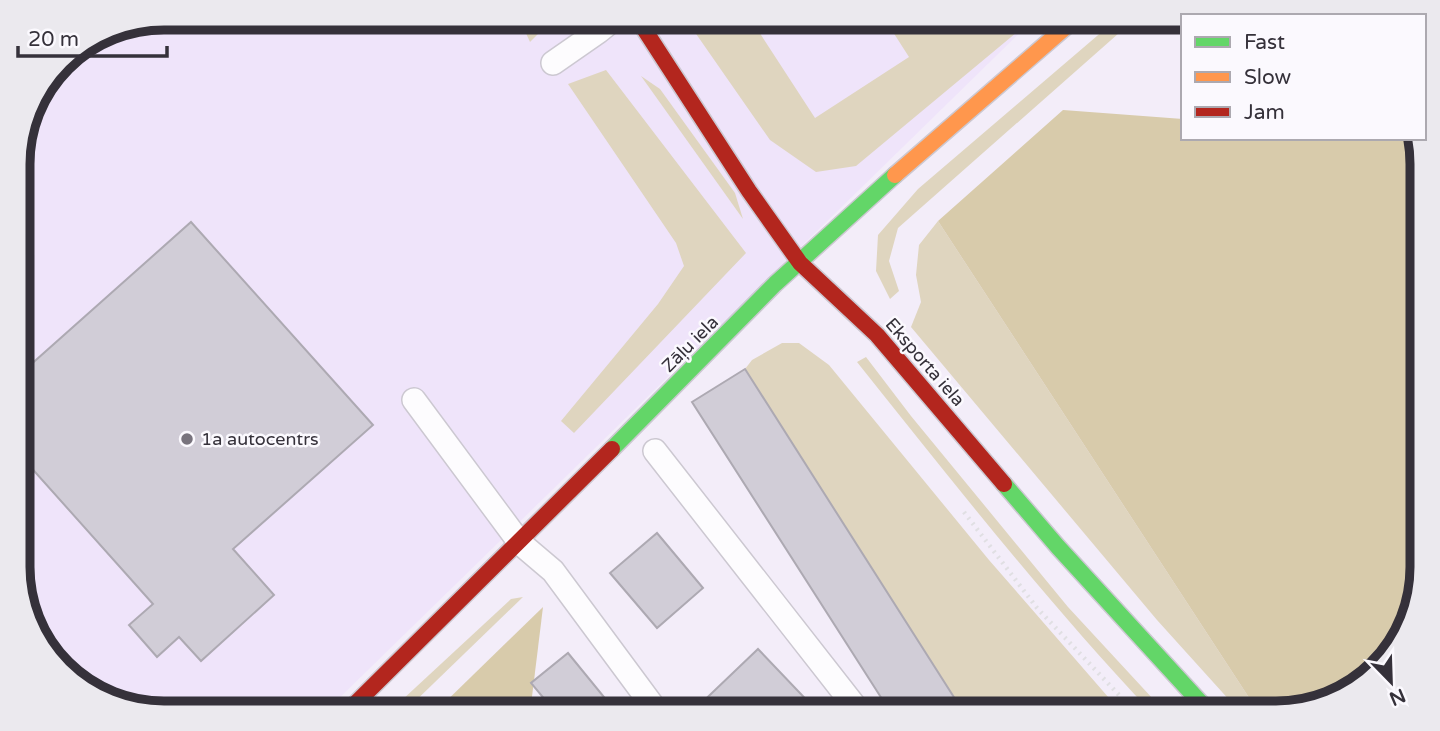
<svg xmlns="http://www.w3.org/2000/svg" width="1440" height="731" viewBox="0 0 1440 731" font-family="'Varela Round',sans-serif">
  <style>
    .built { fill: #efe4fa }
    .green { fill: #dfd5bf }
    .forest { fill: #d8cbab }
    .building { fill: #d1cdd7; stroke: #ada9b2; stroke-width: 2 }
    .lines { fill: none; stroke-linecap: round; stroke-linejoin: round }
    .lane-casing { stroke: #ccc8d1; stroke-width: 26 }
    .fast-casing { stroke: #ccc8d1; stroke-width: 19 }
    .slow-casing { stroke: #ccc8d1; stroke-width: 19 }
    .jam-casing { stroke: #ccc8d1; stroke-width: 19 }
    .path { stroke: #e0dfe3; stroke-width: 4.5; stroke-dasharray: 2 5; stroke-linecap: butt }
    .lane { stroke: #fdfcfe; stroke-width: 23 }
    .fast { stroke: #63d668; stroke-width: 16 }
    .slow { stroke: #ff974d; stroke-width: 16 }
    .jam { stroke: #b3261e; stroke-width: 16 }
    .poi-dot { fill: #78737d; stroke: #fbf9fe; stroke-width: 2.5 }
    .labels { text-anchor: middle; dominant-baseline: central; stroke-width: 5; stroke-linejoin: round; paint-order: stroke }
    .street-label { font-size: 18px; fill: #35313a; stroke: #fbf9fe }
    .poi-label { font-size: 18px; fill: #35313a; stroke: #fbf9fe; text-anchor: start }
    .rim { fill: none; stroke: #35313a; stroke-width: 9 }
  </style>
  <rect width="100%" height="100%" fill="#f3edf9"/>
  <!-- built -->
  <path class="built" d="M 164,18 L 1035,18 L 324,713 L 164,713 L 99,698 L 42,649 L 19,586 L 18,154 L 32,100 L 67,54 L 108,29 Z"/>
  <!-- green -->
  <g class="green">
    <path d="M 519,18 L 554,18 L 530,42 Z"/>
    <path d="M 685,18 L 750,18 L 815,118 L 909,57 L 884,18 L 1034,18 L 856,166 L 816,172 L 770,140 Z"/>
    <path d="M 1118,18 L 1136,18 L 898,228 L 889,261 L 899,291 L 890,299 L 876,271 L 878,235 L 918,189 Z"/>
    <path d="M 606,70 L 746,253 L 574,433 L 561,421 L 658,304 L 684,266 L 676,243 L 568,84 Z"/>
    <path d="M 641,76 L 660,89 L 735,193 L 743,219 Z"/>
    <path d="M 938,221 L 1259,713 L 1241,713 L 1157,620 L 911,327 L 921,302 L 916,275 L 919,245 Z"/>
    <path d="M 782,343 L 799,343 L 829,365 L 989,560 L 1122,713 L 960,713 L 745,369 L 752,360 Z"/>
    <path d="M 866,357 L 911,416 L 1068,607 L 1166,713 L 1152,713 C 1047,602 952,481 857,362 Z"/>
    <path d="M 523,597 L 403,713 L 388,713 L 511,599 Z"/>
  </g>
  <!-- forest -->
  <g class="forest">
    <path d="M 1063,110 L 1183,119 L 1183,138 L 1419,138 L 1421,145 L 1422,567 L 1407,632 L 1357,689 L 1285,713 L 1259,713 L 938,221 Z"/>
    <path d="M 543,607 L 530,713 L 434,713 Z"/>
  </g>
  <!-- building -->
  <g class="building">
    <path d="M 191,222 L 373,425 L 233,549 L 274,595 L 201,661 L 179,637 L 157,657 L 129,625 L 153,604 L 19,454 L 18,376 Z"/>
    <path d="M 745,369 L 964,713 L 891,713 L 692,402 Z"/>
    <path d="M 657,533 L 703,588 L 657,628 L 610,573 Z"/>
    <path d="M 758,649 L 819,713 L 691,713 Z"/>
    <path d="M 568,653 L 617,713 L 556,713 L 531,683 Z"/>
  </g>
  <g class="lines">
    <defs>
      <g id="lane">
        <path d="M 553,63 L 599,31 L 615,18"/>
        <path d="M 414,400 L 520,543 L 553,571 L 658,713"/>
        <path d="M 655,451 L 860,713"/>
      </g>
      <g id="fast">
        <path d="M 612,449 L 775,284 L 895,175"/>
        <path d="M 1004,484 L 1058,547 L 1210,713"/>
      </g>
      <path id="slow" d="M 895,175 L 1076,18"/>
      <g id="jam">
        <path d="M 637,18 L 749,191 L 800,263 L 877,335 L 1004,484"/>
        <path d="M 346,713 L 612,449"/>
      </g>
    </defs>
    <!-- lane casing -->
    <use href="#lane" class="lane-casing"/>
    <!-- fast casing -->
    <use href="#fast" class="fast-casing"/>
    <!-- slow casing -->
    <use href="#slow" class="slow-casing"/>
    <!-- jam casing -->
    <use href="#jam" class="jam-casing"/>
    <!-- path -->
    <path class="path" d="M 964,512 L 1037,608 L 1136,713"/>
    <!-- lane -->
    <use href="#lane" class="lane"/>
    <!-- fast -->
    <use href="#fast" class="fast"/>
    <!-- slow -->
    <use href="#slow" class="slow"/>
    <!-- jam -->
    <use href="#jam" class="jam"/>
  </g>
  <!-- markers -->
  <circle class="poi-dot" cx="187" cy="439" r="7"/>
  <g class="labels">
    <!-- street labels -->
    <g class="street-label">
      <text transform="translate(690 344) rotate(-45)">Zāļu iela</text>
      <text transform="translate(925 362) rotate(49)">Eksporta iela</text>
    </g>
    <!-- poi labels -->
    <g class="poi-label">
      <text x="201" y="439">1a autocentrs</text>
    </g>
  </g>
  <!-- crop -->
  <path d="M0 0H1440V731H0ZM164 30H1276A134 134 0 0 1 1410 164V567A134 134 0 0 1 1276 701H164A134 134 0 0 1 30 567V164A134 134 0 0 1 164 30Z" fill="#ebe9ee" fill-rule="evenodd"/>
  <path class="rim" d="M164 30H1276A134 134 0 0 1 1410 164V567A134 134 0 0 1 1276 701H164A134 134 0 0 1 30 567V164A134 134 0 0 1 164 30Z"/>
  <!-- legend -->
  <rect x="1181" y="14" width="245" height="126" fill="#fbf9fe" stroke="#aca9b0" stroke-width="2"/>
  <rect x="1195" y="37" width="35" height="10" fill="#63d668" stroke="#aca9b0" stroke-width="2"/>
  <text x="1244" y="49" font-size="21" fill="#35313a">Fast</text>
  <rect x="1195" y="72" width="35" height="10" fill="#ff974d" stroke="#aca9b0" stroke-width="2"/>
  <text x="1244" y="84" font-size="21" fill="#35313a">Slow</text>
  <rect x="1195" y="107" width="35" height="10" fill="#b3261e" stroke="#aca9b0" stroke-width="2"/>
  <text x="1244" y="119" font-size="21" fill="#35313a">Jam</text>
  <!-- north arrow -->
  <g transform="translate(1391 682) rotate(157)" stroke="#fbf9fe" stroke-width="5" paint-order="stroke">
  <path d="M0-5L12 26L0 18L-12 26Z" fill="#35313a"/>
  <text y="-10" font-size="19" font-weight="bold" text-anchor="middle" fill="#35313a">N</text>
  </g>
  <!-- scale -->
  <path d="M18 46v10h149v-10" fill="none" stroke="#35313a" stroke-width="3.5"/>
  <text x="28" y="46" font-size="21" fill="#35313a" stroke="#fbf9fe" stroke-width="5" paint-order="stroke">20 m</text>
</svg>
